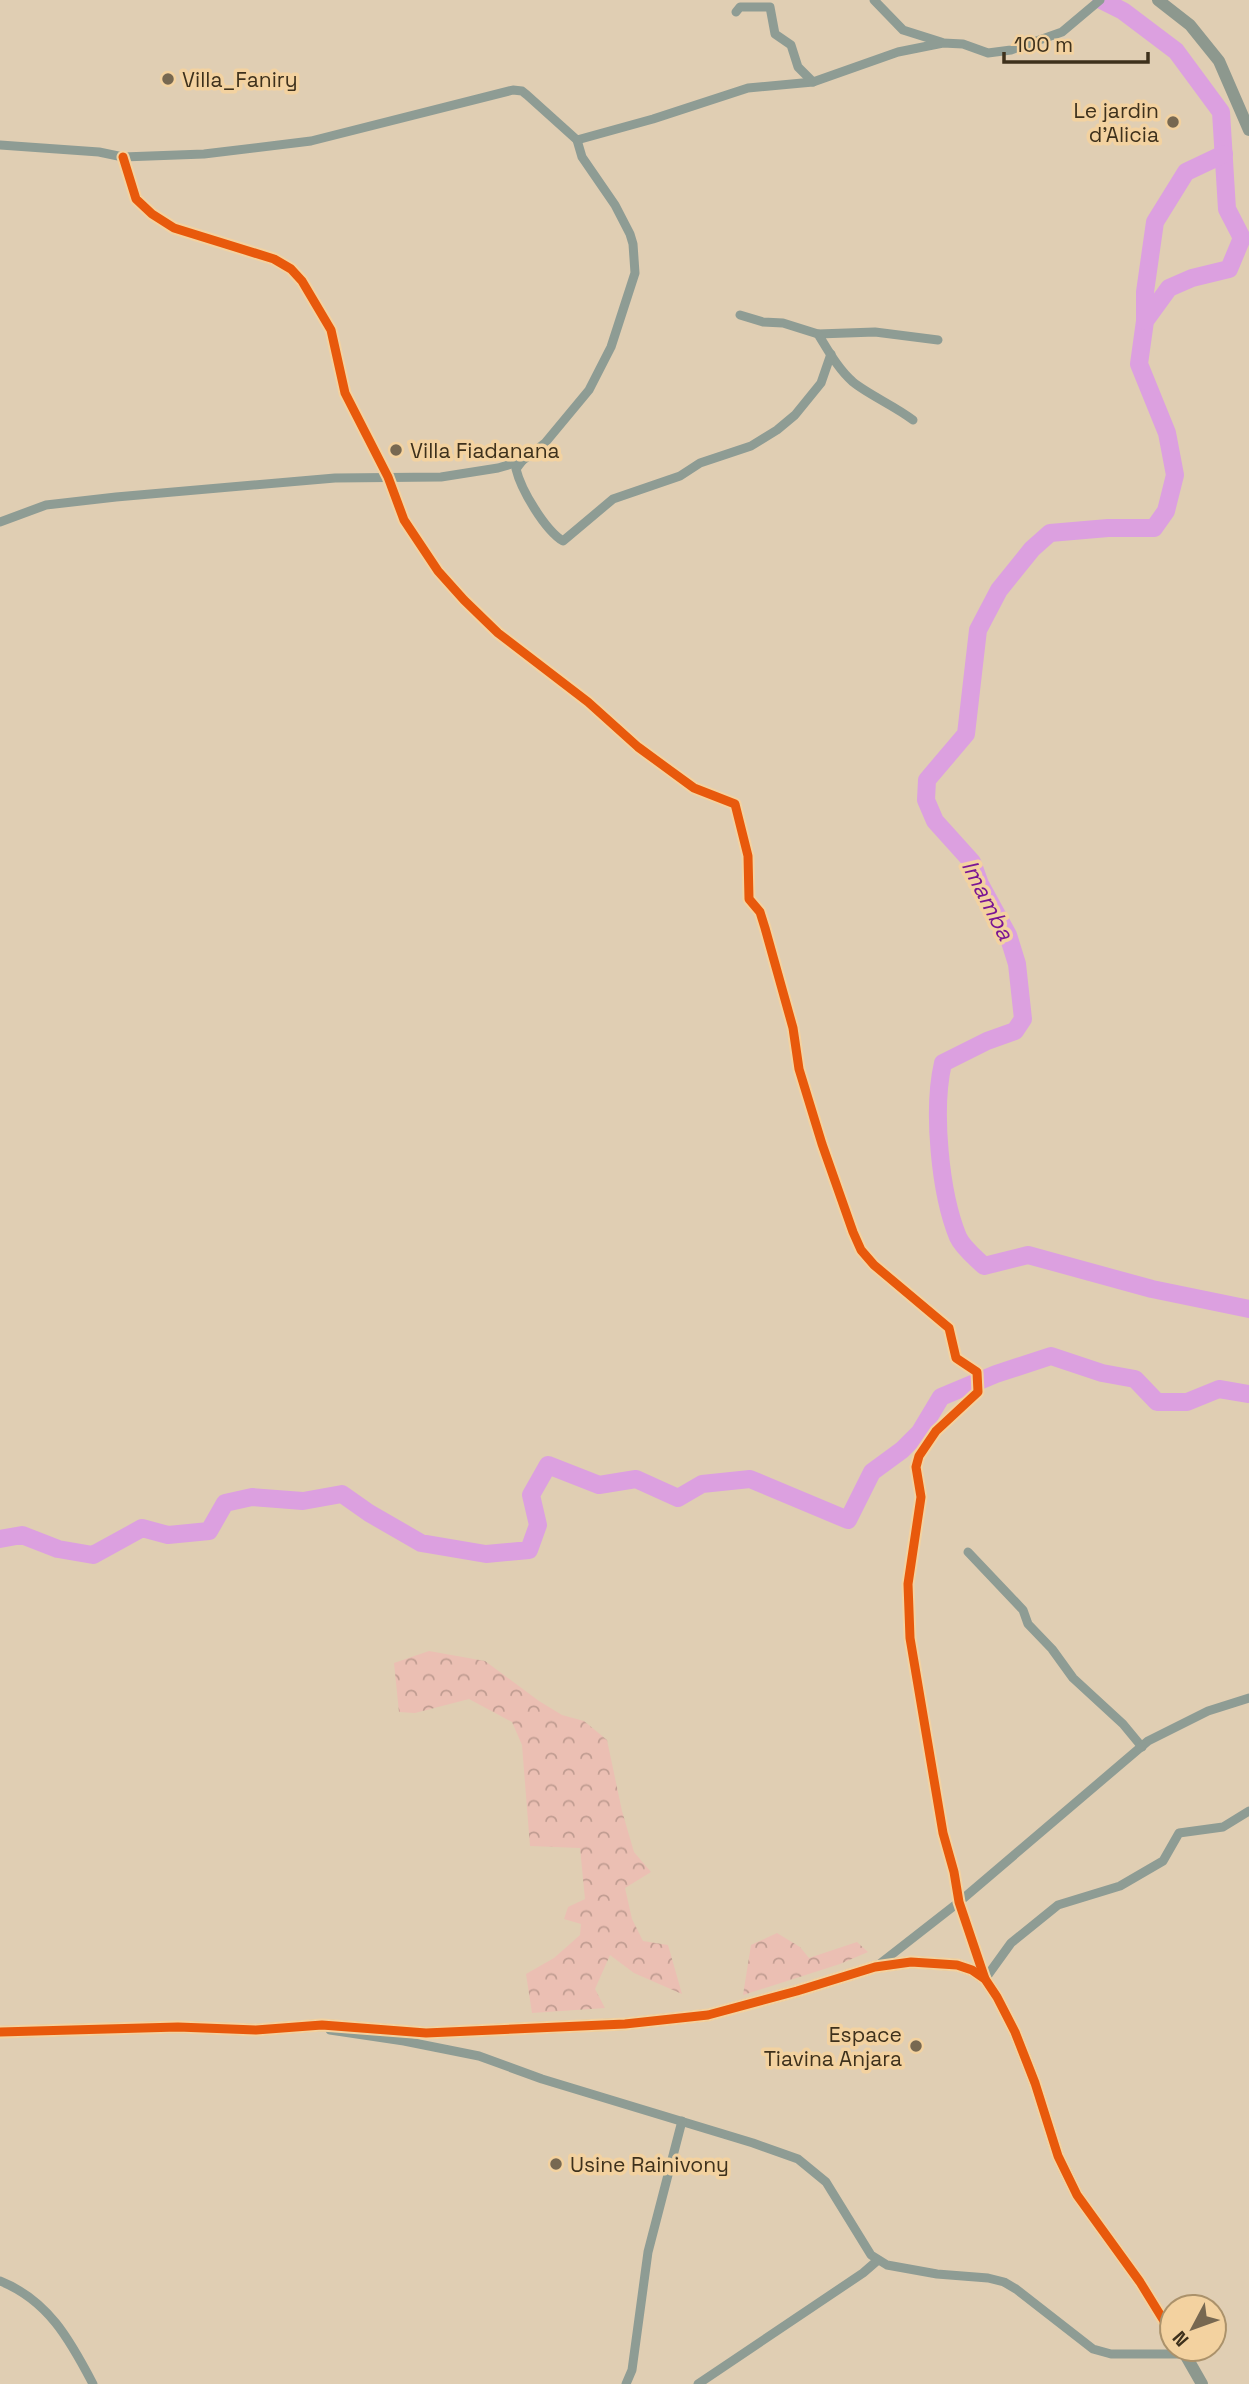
<svg xmlns="http://www.w3.org/2000/svg" width="1249" height="2384" viewBox="0 0 1249 2384" font-family="'Space Grotesk',sans-serif">
  <style>
    .forest { fill: url(#forest-crowns) }
    .lines { fill: none; stroke-linecap: round; stroke-linejoin: round }
    .river { stroke: #dca0e0; stroke-width: 18 }
    .street { stroke: #8e9c94; stroke-width: 9 }
    .secondary { stroke: #8d988e; stroke-width: 12 }
    .cycleway-casing { stroke: #f3d2a0; stroke-width: 13 }
    .cycleway { stroke: #e8590c; stroke-width: 9 }
    .poi-dot { fill: #776851; stroke: #f3d2a0; stroke-width: 2.5 }
    .labels { text-anchor: middle; dominant-baseline: central; stroke-width: 7; stroke-linejoin: round; paint-order: stroke }
    .poi-label { font-size: 21px; fill: #3e311c; stroke: #f3d2a0; text-anchor: start }
    .water-label { font-size: 23px; font-style: italic; fill: #7a1694; stroke: #f3d2a0 }
  </style>
  <defs>
    <pattern id="forest-crowns" width="20" height="18" patternUnits="userSpaceOnUse" patternTransform="scale(1.75)"><rect width="20" height="18" fill="#ebbfb3"/><path d="M2 6a3 3 0 1 1 6 0M12 15a3 3 0 1 1 6 0" fill="none" stroke="#c09c91"/></pattern>
  </defs>
  <rect width="100%" height="100%" fill="#e0ceb3"/>
  <!-- forest -->
  <g class="forest">
    <path d="M 429,1651 L 485,1661 L 539,1701 L 562,1715 L 584,1721 L 607,1740 L 622,1811 L 634,1852 L 651,1872 L 625,1888 L 632,1919 L 643,1941 L 668,1945 L 682,1994 L 634,1973 L 610,1955 L 595,1989 L 605,2008 L 532,2013 L 526,1974 L 554,1958 L 580,1935 L 581,1924 L 564,1919 L 568,1907 L 585,1899 L 580,1848 L 530,1846 L 522,1745 L 512,1722 L 469,1699 L 415,1713 L 399,1712 L 394,1663 Z"/>
    <path d="M 777,1933 L 800,1947 L 809,1958 L 857,1942 L 868,1952 L 840,1964 L 743,1995 L 751,1945 Z"/>
  </g>
  <g class="lines">
    <!-- river -->
    <g class="river">
      <path d="M 1101,0 L 1123,11 L 1176,51 L 1221,112 L 1227,209 L 1242,238 L 1229,269 L 1192,278 L 1169,288 L 1145,321 L 1139,364 L 1167,433 L 1175,475 L 1166,511 L 1154,528 L 1108,528 L 1050,533 L 1032,549 L 999,590 L 978,630 L 966,734 L 927,780 L 926,800 L 935,821 L 972,862 L 980,884 L 1008,935 L 1017,964 L 1023,1019 L 1015,1031 L 987,1041 L 943,1063 C 932,1110 940,1193 958,1237 C 963,1248 975,1257 984,1266 L 1028,1255 L 1152,1289 L 1249,1309"/>
      <path d="M 1145,321 L 1145,292 L 1155,222 L 1186,172 L 1224,154"/>
      <path d="M 0,1539 L 22,1535 L 58,1549 L 93,1555 L 142,1528 L 168,1535 L 209,1531 L 225,1503 L 252,1497 L 303,1501 L 342,1494 L 369,1513 L 421,1543 L 486,1554 L 529,1550 L 538,1525 L 531,1495 L 548,1465 L 599,1485 L 636,1479 L 678,1498 L 702,1484 L 750,1479 L 848,1520 L 872,1472 L 902,1450 L 920,1432 L 941,1397 L 996,1374 L 1051,1356 L 1102,1373 L 1135,1379 L 1157,1402 L 1187,1402 L 1219,1389 L 1249,1394"/>
    </g>
    <!-- street -->
    <g class="street">
      <path d="M 874,0 L 903,30 L 941,42"/>
      <path d="M 736,12 L 740,7 L 770,7 L 775,34 L 791,45 L 798,67 L 813,82"/>
      <path d="M 0,145 L 99,152 L 123,157 L 204,154 L 311,141 L 513,90 L 522,91 L 527,95 L 577,140 L 653,119 L 748,88 L 813,82 L 898,52 L 943,43 L 963,44 L 988,53 L 1011,50 L 1062,32 L 1100,0"/>
      <path d="M 123,157 L 136,199 L 152,214 L 174,228 L 274,259 L 291,269 L 302,281 L 331,330 L 345,393 L 388,477 L 404,520 L 438,571 L 464,600 L 498,633 L 588,702 L 638,747 L 694,788 L 735,804 L 748,856 L 749,899 L 760,912 L 765,928 L 793,1028 L 799,1069 L 822,1144 L 853,1232 L 861,1250 L 874,1265 L 949,1328 L 956,1358 L 977,1372 L 978,1392 L 936,1431 L 919,1456 L 916,1467 L 921,1497 L 908,1584 L 910,1638 L 943,1833 L 954,1872 L 959,1902 L 985,1979"/>
      <path d="M 740,315 L 763,322 L 783,323 L 818,334 L 875,332 L 938,340"/>
      <path d="M 818,334 C 828,350 838,369 853,382 C 869,395 895,406 913,420"/>
      <path d="M 522,461 L 516,469 C 521,490 545,530 563,541 L 613,499 L 680,476 L 700,463 L 751,446 L 777,430 L 795,415 L 821,383 L 831,354"/>
      <path d="M 0,522 L 46,505 L 116,497 L 335,478 L 441,477 L 498,468 L 522,461 L 545,443 L 589,390 L 611,347 L 635,273 L 633,244 L 630,234 L 615,205 L 582,157 L 577,140"/>
      <path d="M 968,1552 L 1023,1610 L 1028,1624 L 1052,1649 L 1073,1678 L 1123,1724 L 1142,1747"/>
      <path d="M 877,1966 L 959,1902 L 1148,1741 L 1208,1711 L 1249,1698"/>
      <path d="M 985,1979 L 1011,1943 L 1058,1905 L 1120,1886 L 1163,1861 L 1179,1833 L 1223,1827 L 1249,1811"/>
      <path d="M 330,2030 L 404,2041 L 479,2056 L 542,2079 L 753,2143 L 798,2159 L 826,2182 L 871,2255 L 887,2265 L 937,2274 L 988,2278 L 1004,2282 L 1016,2289 L 1093,2349 L 1111,2354 L 1185,2354"/>
      <path d="M 0,2281 C 48,2300 70,2340 93,2384"/>
      <path d="M 626,2384 L 632,2370 L 648,2252 L 682,2121"/>
      <path d="M 698,2384 L 863,2273 L 878,2260"/>
    </g>
    <!-- secondary -->
    <g class="secondary">
      <path d="M 1158,0 L 1190,25 L 1219,61 L 1249,130"/>
      <path d="M 0,2032 L 178,2027 L 256,2030 L 322,2025 L 426,2033 L 625,2024 L 708,2015 L 797,1991 L 875,1967 L 911,1962 L 957,1965 L 972,1970 L 985,1979 L 997,1997 L 1015,2032 L 1035,2083 L 1058,2156 L 1077,2195 L 1140,2282 L 1172,2334"/>
      <path d="M 1182,2349 L 1202,2384"/>
    </g>
    <defs>
      <g id="cycleway">
        <path d="M 123,157 L 136,199 L 152,214 L 174,228 L 274,259 L 291,269 L 302,281 L 331,330 L 345,393 L 388,477 L 404,520 L 438,571 L 464,600 L 498,633 L 588,702 L 638,747 L 694,788 L 735,804 L 748,856 L 749,899 L 760,912 L 765,928 L 793,1028 L 799,1069 L 822,1144 L 853,1232 L 861,1250 L 874,1265 L 949,1328 L 956,1358 L 977,1372 L 978,1392 L 936,1431 L 919,1456 L 916,1467 L 921,1497 L 908,1584 L 910,1638 L 943,1833 L 954,1872 L 959,1902 L 985,1979"/>
        <path d="M 0,2032 L 178,2027 L 256,2030 L 322,2025 L 426,2033 L 625,2024 L 708,2015 L 797,1991 L 875,1967 L 911,1962 L 957,1965 L 972,1970 L 985,1979 L 997,1997 L 1015,2032 L 1035,2083 L 1058,2156 L 1077,2195 L 1140,2282 L 1172,2334"/>
      </g>
    </defs>
    <!-- cycleway casing -->
    <use href="#cycleway" class="cycleway-casing"/>
    <!-- cycleway -->
    <use href="#cycleway" class="cycleway"/>
  </g>
  <!-- markers -->
  <g class="poi-dot">
    <circle cx="168" cy="79" r="7"/>
    <circle cx="1173" cy="122" r="7"/>
    <circle cx="396" cy="450" r="7"/>
    <circle cx="916" cy="2046" r="7"/>
    <circle cx="556" cy="2164" r="7"/>
  </g>
  <g class="labels">
    <!-- poi labels -->
    <g class="poi-label">
      <text x="182" y="79">Villa_Faniry</text>
      <text x="1159" y="110" text-anchor="end">Le jardin<tspan x="1159" dy="24">d'Alicia</tspan></text>
      <text x="410" y="450">Villa Fiadanana</text>
      <text x="902" y="2034" text-anchor="end">Espace<tspan x="902" dy="24">Tiavina Anjara</tspan></text>
      <text x="570" y="2164">Usine Rainivony</text>
    </g>
    <!-- water labels -->
    <g class="water-label">
      <text transform="translate(988 900) rotate(63)">Imamba</text>
    </g>
  </g>
  <!-- north arrow -->
  <g transform="translate(1193 2328) rotate(229)"><circle r="33" fill="#f3d2a0" stroke="#ab926b" stroke-width="2"/>
  <path d="M0-5L12 26L0 18L-12 26Z" fill="#776851"/>
  <text y="-10" font-size="19" font-weight="bold" text-anchor="middle" fill="#3e311c">N</text>
  </g>
  <!-- scale -->
  <path d="M1004 52v10h144v-10" fill="none" stroke="#3e311c" stroke-width="3.5"/>
  <text x="1014" y="52" font-size="21" fill="#3e311c" stroke="#f3d2a0" stroke-width="5" paint-order="stroke">100 m</text>
</svg>
